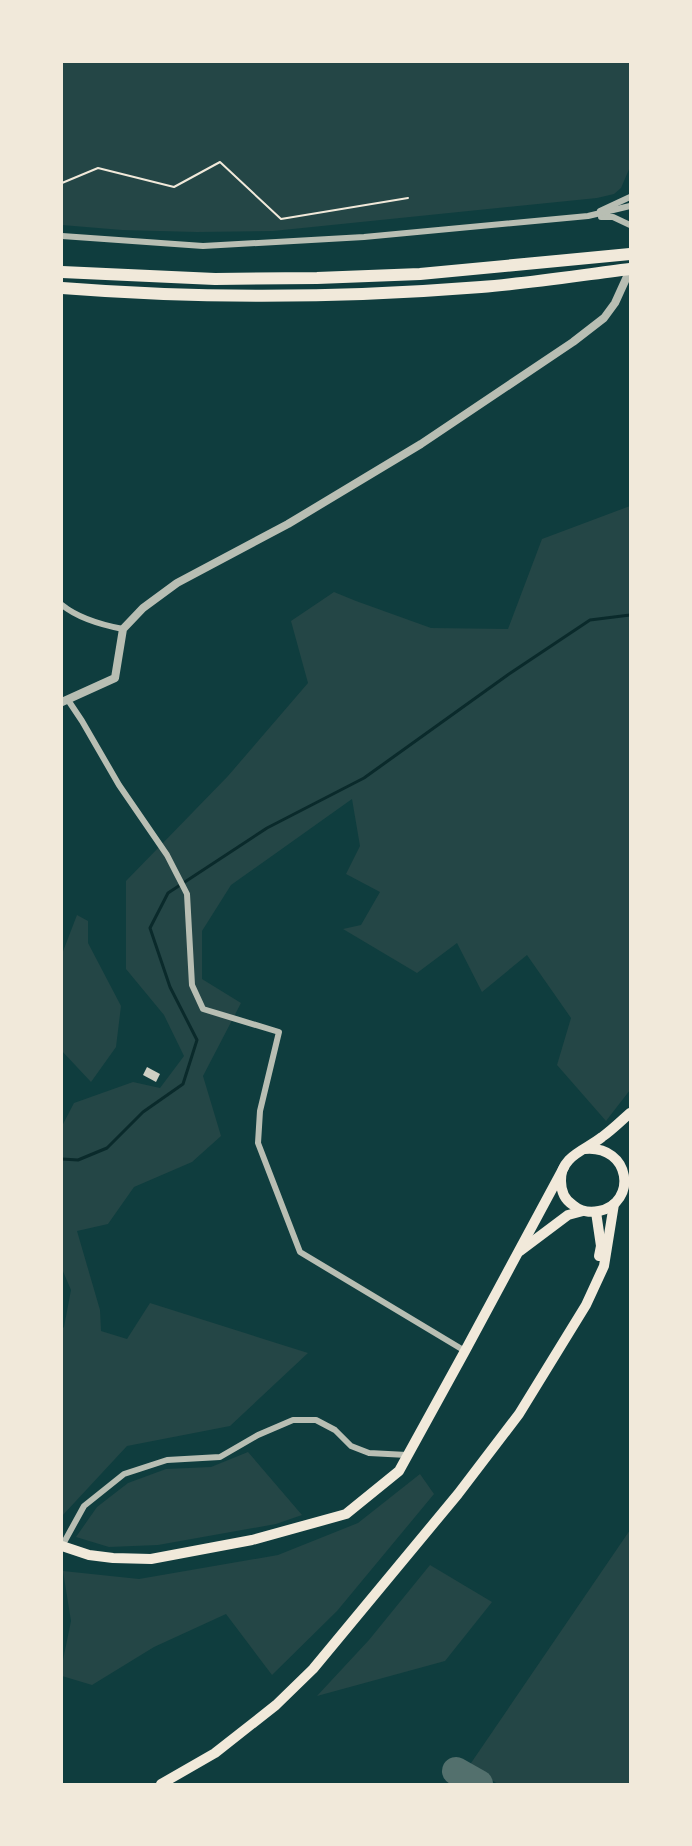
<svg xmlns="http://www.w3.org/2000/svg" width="692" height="1846" viewBox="0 0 692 1846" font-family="'Source Serif 4',serif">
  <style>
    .green { fill: #244646 }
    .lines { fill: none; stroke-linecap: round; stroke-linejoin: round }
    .stream { stroke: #0a2a2b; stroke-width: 3 }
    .taxiway { stroke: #53706d; stroke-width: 28 }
    .building { fill: #cfcfc3 }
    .path { stroke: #f1e9da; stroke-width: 2 }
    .minor { stroke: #b8beb3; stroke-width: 6 }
    .tertiary { stroke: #b8beb3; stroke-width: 8 }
    .trunk { stroke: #f1e9da; stroke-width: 10 }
    .motorway { stroke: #f1e9da; stroke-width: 12 }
  </style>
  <rect width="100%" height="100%" fill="#0f3d3e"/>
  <!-- green -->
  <g class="green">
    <path d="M 62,62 L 630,62 L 630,167 L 621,188 L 614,194 L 597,198 L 273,231 L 197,232 L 122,230 L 62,225 Z"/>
    <path d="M 630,506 L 630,1090 L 606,1121 L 557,1065 L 571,1018 L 527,955 L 482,992 L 457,943 L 417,973 L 343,929 L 361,925 L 380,892 L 346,874 L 360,846 L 352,799 L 231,885 L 202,931 L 202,979 L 241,1003 L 203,1076 L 221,1136 L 192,1162 L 134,1187 L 108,1224 L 77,1231 L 100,1310 L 101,1331 L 127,1339 L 150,1303 L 308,1353 L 230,1426 L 127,1446 L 62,1516 L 62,1329 L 64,1327 L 71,1290 L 62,1269 L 62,1126 L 74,1103 L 133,1082 L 160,1088 L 184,1056 L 164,1015 L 126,969 L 126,881 L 228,776 L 308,683 L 291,621 L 334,592 L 356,601 L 431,628 L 508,629 L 542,539 Z"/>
    <path d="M 77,915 L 88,921 L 88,943 L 121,1006 L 116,1047 L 91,1082 L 62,1051 L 62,954 Z"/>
    <path d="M 248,1452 L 302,1515 L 276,1524 L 158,1545 L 109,1547 L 76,1537 L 97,1507 L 128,1483 L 166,1469 L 211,1467 Z"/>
    <path d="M 420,1474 L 434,1494 L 337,1611 L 272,1675 L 226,1614 L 154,1647 L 92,1685 L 62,1676 L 62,1665 L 71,1621 L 63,1571 L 139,1579 L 278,1555 L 358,1523 Z"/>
    <path d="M 630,1530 L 630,1784 L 498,1784 L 469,1766 Z"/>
    <path d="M 430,1565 L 492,1602 L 445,1661 L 317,1696 L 369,1640 Z"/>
  </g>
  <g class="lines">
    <!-- stream -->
    <path class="stream" d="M 62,1159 L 78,1160 L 107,1148 L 143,1112 L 183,1084 L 197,1040 L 170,987 L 150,928 L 168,893 L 267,828 L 364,778 L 509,674 L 590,620 L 630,615"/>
    <!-- taxiway -->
    <path class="taxiway" d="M 456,1771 L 479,1784"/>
  </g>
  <!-- building -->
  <path class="building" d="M 147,1067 L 160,1074 L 156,1082 L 143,1075 Z"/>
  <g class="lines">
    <!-- path -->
    <path class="path" d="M 62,183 L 98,168 L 174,187 L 220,162 L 281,219 L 408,198"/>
    <!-- minor -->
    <g class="minor">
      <path d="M 600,211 L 630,197"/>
      <path d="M 601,217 L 613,217 L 630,225"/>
      <path d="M 62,236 L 203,246 L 364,237 L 588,216 L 630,206"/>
      <path d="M 62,605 C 78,618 102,625 123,629"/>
      <path d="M 68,700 L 82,721 L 119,785 L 167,855 L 187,894 L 192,985 L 203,1009 L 279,1032 L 260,1111 L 258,1143 L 300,1252 L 465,1351"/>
      <path d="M 62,1546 L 84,1506 L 124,1474 L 167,1460 L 220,1457 L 258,1435 L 293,1420 L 316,1420 L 335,1430 L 351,1446 L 369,1453 L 407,1455"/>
    </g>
    <!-- tertiary -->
    <path class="tertiary" d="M 62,702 L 115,678 L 123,629 L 143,608 L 177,583 L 288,524 L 421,444 L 573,342 L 604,318 L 615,303 L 630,270"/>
    <!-- trunk -->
    <g class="trunk">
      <path d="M 585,1149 C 631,1145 638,1203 599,1211 C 590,1213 580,1211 573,1205 C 565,1200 561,1191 561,1181 C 560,1156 586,1150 602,1137 C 612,1130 621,1121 630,1113"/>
      <path d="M 596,1212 L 601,1246 L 599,1256"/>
      <path d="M 520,1251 L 568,1215 L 583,1211"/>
      <path d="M 62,1546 L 89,1555 L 113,1558 L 151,1559 L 252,1540 L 346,1514 L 399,1471 L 465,1351 L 564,1167"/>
      <path d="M 161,1784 L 215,1753 L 276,1705 L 313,1669 L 458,1494 L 519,1414 L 586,1305 L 604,1266 L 614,1204"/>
    </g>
    <!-- motorway -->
    <g class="motorway">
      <path d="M 62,272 L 215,279 L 317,278 L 420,274 L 630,254"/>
      <path d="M 62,288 C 201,299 342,298 481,287 C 531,283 581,275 630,269"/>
    </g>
  </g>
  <!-- border -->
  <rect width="692" height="1846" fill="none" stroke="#f1e9da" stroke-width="126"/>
</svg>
